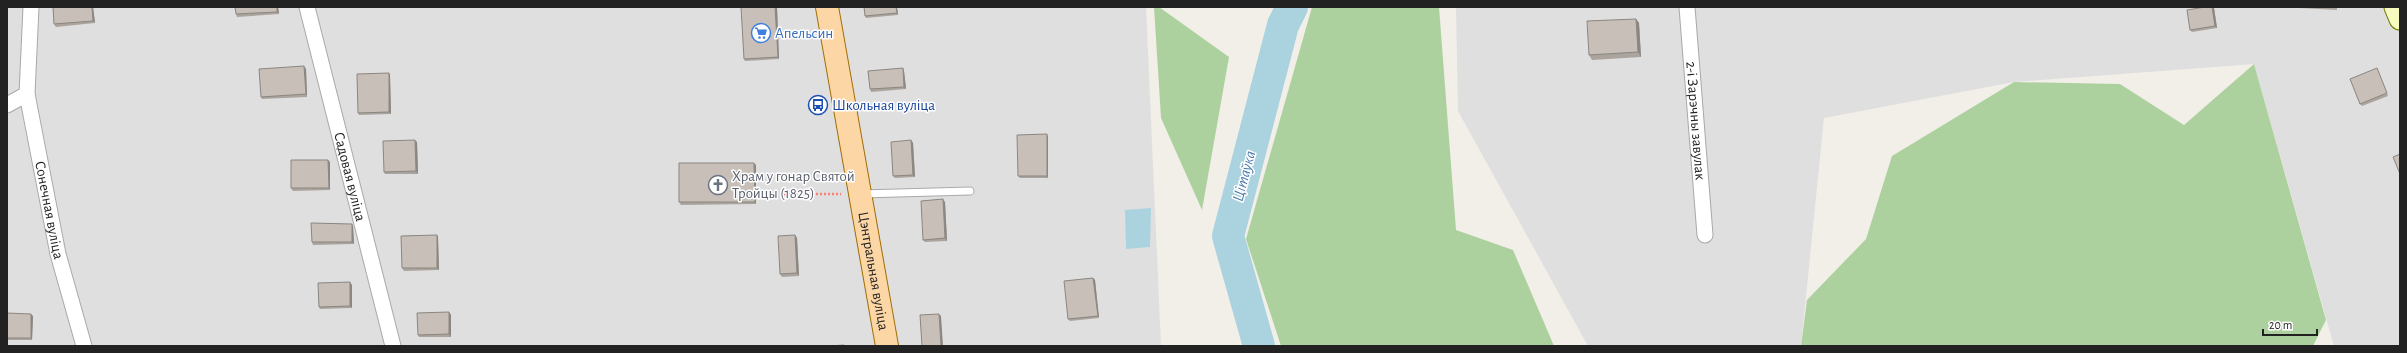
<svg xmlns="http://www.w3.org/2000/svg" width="2407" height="353" viewBox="0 0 2407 353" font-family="'Alegreya Sans',sans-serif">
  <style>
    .residential { fill: #e0dfdf }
    .forest { fill: #add19e }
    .water { fill: #aad3df }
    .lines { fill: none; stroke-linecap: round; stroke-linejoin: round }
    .river { stroke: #aad3df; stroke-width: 32 }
    .lane-casing { stroke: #a9a9a9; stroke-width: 9 }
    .street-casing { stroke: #a9a9a9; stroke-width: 17 }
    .secondary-casing { stroke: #707d05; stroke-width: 23 }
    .primary-casing { stroke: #a06b00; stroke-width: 24 }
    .path { stroke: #fa8072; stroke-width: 2.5; stroke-dasharray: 2 2; stroke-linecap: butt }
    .lane { stroke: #fff; stroke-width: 7 }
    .street { stroke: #fff; stroke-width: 15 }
    .secondary { stroke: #f7fabf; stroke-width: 21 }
    .primary { stroke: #fcd6a4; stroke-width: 22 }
    .wall { fill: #aba49e }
    .shaded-wall { fill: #8b8681 }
    .building { fill: #c7bfb8; stroke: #8b8681 }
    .labels { text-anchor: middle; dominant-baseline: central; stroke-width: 3; stroke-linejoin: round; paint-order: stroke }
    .shop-label { font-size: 15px; fill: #366cbe; stroke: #fff; text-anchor: start }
    .transit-label { font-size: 15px; fill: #164399; stroke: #fff; text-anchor: start }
    .street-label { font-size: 15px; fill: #222; stroke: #fff }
    .worship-label { font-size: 15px; fill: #5b616d; stroke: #fff; text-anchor: start }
    .water-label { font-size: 16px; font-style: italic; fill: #4a7aab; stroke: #fff }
  </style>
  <rect width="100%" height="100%" fill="#f2efe9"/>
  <!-- residential -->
  <g class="residential">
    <path d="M 7,7 L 1146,7 L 1161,346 L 7,346 Z"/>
    <path d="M 1456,7 L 2400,7 L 2400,346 L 2334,346 L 2254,64 L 2014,82 L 1824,118 L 1801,346 L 1588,346 L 1458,111 Z"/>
  </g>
  <!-- forest -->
  <g class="forest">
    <path d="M 1154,7 L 1159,7 L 1229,57 L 1202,210 L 1161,118 Z"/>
    <path d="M 1312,7 L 1439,7 L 1456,230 L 1513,250 L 1554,346 L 1281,346 L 1246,239 Z"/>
    <path d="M 2254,64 L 2326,320 L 2313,346 L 1801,346 L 1807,300 L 1866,239 L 1892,156 L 2014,82 L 2120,84 L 2184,125 Z"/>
  </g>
  <!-- water -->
  <path class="water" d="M 1151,208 L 1150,247 L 1126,249 L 1125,210 Z"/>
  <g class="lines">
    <!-- river -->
    <path class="river" d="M 1259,346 L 1228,236 L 1283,25 L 1292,7"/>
    <defs>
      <path id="lane" d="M 861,194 L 970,191"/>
      <g id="street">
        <path id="s1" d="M 307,7 L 393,346"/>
        <path id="s2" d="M 1687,7 L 1705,235"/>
        <path d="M 27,94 L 31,7"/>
        <path id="s3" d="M 7,105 L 27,94 L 58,254 L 84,346"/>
      </g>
      <path id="secondary" d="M 2395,7 L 2400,19"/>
      <g id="primary">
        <path id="s4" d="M 827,7 L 887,346"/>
      </g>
    </defs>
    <!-- lane casing -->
    <use href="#lane" class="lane-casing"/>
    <!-- street casing -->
    <use href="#street" class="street-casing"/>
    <!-- secondary casing -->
    <use href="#secondary" class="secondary-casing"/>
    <!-- primary casing -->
    <use href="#primary" class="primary-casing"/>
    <!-- path -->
    <path class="path" d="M 780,194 L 841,194"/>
    <!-- lane -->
    <use href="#lane" class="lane"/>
    <!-- street -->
    <use href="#street" class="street"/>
    <!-- secondary -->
    <use href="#secondary" class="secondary"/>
    <!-- primary -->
    <use href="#primary" class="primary"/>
  </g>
  <!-- wall -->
  <g class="wall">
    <path d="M 53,7 L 93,7 L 95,23 L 56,27 L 54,24 Z"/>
    <path d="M 278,7 L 279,14 L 237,17 L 236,14 Z"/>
    <path d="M 777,7 L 779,59 L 745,61 L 744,59 Z"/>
    <path d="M 897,7 L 898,15 L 866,18 L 865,16 Z"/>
    <path d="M 2298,7 L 2337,7 L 2337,10 L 2299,8 Z"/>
    <path d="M 2214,8 L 2217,28 L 2192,32 L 2190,30 Z"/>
    <path d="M 1636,19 L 1639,23 L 1641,57 L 1592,60 L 1589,55 Z"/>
    <path d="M 903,68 L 904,71 L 906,89 L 871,92 L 870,89 Z"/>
    <path d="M 306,69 L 307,97 L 262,99 L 261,97 Z"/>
    <path d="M 2378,70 L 2388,96 L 2362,106 L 2360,104 Z"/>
    <path d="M 389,73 L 390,75 L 391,114 L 359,115 L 358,113 Z"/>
    <path d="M 1048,137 L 1048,178 L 1020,178 L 1018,176 Z"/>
    <path d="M 911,140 L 913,143 L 915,177 L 895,178 L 893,176 Z"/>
    <path d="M 417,142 L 418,174 L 385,174 L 384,172 Z"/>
    <path d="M 330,162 L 330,190 L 293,191 L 291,188 Z"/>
    <path d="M 756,165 L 756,204 L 681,205 L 679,202 Z"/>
    <path d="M 945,202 L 947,241 L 925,242 L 923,240 Z"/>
    <path d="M 353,226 L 354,244 L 313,245 L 312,242 Z"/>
    <path d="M 437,235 L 438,237 L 439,270 L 404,271 L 402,268 Z"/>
    <path d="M 795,235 L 797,238 L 799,276 L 782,277 L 780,274 Z"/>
    <path d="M 1093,278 L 1095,280 L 1099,318 L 1070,321 L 1068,319 Z"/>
    <path d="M 352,285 L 352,308 L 320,309 L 319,307 Z"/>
    <path d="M 449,312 L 451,315 L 451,337 L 419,337 L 418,335 Z"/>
    <path d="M 7,313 L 33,316 L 32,340 L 7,340 Z"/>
  </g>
  <!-- shaded-wall -->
  <g class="shaded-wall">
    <path d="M 92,7 L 93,7 L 95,23 L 93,21 Z"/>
    <path d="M 277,7 L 278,7 L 279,14 L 277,12 Z"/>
    <path d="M 775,7 L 777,7 L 779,59 L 778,57 Z"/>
    <path d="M 896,7 L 897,7 L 898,15 L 897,13 Z"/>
    <path d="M 2212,7 L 2214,8 L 2217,28 L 2215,26 Z"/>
    <path d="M 1636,19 L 1639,23 L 1641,57 L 1638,52 Z"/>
    <path d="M 304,66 L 306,69 L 307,97 L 306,94 Z"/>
    <path d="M 903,68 L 904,71 L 906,89 L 904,87 Z"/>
    <path d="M 389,73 L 390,75 L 391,114 L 389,112 Z"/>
    <path d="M 1047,134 L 1048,137 L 1048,178 L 1047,176 Z"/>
    <path d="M 415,140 L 417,142 L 418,174 L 416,171 Z"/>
    <path d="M 911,140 L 913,143 L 915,177 L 913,175 Z"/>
    <path d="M 328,160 L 330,162 L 330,190 L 329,188 Z"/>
    <path d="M 754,163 L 756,165 L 756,204 L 755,202 Z"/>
    <path d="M 943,199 L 945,202 L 947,241 L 945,238 Z"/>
    <path d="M 352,224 L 353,226 L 354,244 L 352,242 Z"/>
    <path d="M 437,235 L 438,237 L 439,270 L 437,268 Z"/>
    <path d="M 795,235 L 797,238 L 799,276 L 797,273 Z"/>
    <path d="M 1093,278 L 1095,280 L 1099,318 L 1098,316 Z"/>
    <path d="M 350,282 L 352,285 L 352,308 L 350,306 Z"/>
    <path d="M 449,312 L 451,315 L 451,337 L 449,334 Z"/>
    <path d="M 31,314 L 33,316 L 32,340 L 31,338 Z"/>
    <path d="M 939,314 L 941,316 L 943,346 L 941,346 Z"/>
  </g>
  <!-- building -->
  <g class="building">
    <path d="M 53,7 L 92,7 L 93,21 L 54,24 Z"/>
    <path d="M 235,7 L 277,7 L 277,12 L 236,14 Z"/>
    <path d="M 741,7 L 775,7 L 778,57 L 744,59 Z"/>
    <path d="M 864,7 L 896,7 L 897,13 L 865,16 Z"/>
    <path d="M 2205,7 L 2212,7 L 2215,26 L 2190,30 L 2187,10 Z"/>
    <path d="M 1636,19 L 1638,52 L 1589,55 L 1587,21 Z"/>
    <path d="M 304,66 L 306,94 L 261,97 L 259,69 Z"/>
    <path d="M 903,68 L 904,87 L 870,89 L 868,71 Z"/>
    <path d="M 2377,68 L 2387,93 L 2360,104 L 2350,79 Z"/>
    <path d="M 389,73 L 389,112 L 358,113 L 357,74 Z"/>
    <path d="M 1047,134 L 1047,176 L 1018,176 L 1017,135 Z"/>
    <path d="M 415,140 L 416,171 L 384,172 L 383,141 Z"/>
    <path d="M 911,140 L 913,175 L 893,176 L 891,142 Z"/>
    <path d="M 2400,154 L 2400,174 L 2393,157 Z"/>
    <path d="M 291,160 L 328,160 L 329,188 L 291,188 Z"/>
    <path d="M 679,163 L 754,163 L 755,202 L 679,202 Z"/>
    <path d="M 943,199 L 945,238 L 923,240 L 921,201 Z"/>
    <path d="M 311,223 L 352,224 L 352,242 L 312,242 Z"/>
    <path d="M 437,235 L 437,268 L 402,268 L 401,236 Z"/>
    <path d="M 795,235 L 797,273 L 780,274 L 778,236 Z"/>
    <path d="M 1093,278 L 1098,316 L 1068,319 L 1064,281 Z"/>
    <path d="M 350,282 L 350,306 L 319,307 L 318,283 Z"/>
    <path d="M 449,312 L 449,334 L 418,335 L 417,313 Z"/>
    <path d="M 7,313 L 31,314 L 31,338 L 7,338 Z"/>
    <path d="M 939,314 L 941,346 L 922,346 L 920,315 Z"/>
    <path d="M 844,345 L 844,346 L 828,346 Z"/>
  </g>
  <!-- icons -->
  <defs>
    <symbol id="supermarket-ring" viewBox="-11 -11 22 22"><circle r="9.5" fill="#fff" stroke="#3f7fe0" stroke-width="1.5"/><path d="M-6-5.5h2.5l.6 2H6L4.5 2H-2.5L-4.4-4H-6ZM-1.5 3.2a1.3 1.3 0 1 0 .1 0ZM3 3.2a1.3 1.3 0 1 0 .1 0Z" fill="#3f7fe0"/></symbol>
    <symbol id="bus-ring" viewBox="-11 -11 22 22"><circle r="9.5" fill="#fff" stroke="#1a4fb4" stroke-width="1.5"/><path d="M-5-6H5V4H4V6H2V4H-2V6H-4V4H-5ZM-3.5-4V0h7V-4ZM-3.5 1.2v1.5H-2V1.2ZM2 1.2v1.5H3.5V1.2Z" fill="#1a4fb4"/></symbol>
    <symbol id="church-ring" viewBox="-11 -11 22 22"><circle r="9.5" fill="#fff" stroke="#6b7280" stroke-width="1.5"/><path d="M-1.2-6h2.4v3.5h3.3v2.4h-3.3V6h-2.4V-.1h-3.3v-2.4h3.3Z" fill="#6b7280"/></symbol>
  </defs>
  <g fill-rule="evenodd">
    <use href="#supermarket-ring" x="750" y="22" width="22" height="22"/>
    <use href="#bus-ring" x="807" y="94" width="22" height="22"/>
    <use href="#church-ring" x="707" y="174" width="22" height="22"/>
  </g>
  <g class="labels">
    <!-- shop labels -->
    <g class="shop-label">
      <text x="775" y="33">Апельсин</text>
    </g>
    <!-- transit labels -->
    <g class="transit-label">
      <text x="832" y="105">Школьная вуліца</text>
    </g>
    <!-- street labels -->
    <g class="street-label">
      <text stroke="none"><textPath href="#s2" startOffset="114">2-і Зарэчны завулак</textPath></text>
      <text stroke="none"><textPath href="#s1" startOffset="175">Садовая вуліца</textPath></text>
      <text stroke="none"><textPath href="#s3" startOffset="141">Сонечная вуліца</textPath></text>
      <text stroke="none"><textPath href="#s4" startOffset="268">Цэнтральная вуліца</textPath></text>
    </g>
    <!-- worship labels -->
    <g class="worship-label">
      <text x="732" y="176">Храм у гонар Святой<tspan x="732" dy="17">Тройцы (1825)</tspan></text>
    </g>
    <!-- water labels -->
    <g class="water-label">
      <text transform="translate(1244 176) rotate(-75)">Цітаўка</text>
    </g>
  </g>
  <!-- border -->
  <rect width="2407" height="353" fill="none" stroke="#222222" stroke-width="16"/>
  <!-- scale -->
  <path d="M2263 329v6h54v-6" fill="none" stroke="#222222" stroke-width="2"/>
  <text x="2269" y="329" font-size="12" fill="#222222" stroke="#ffffff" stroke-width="3" paint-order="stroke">20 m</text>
</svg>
